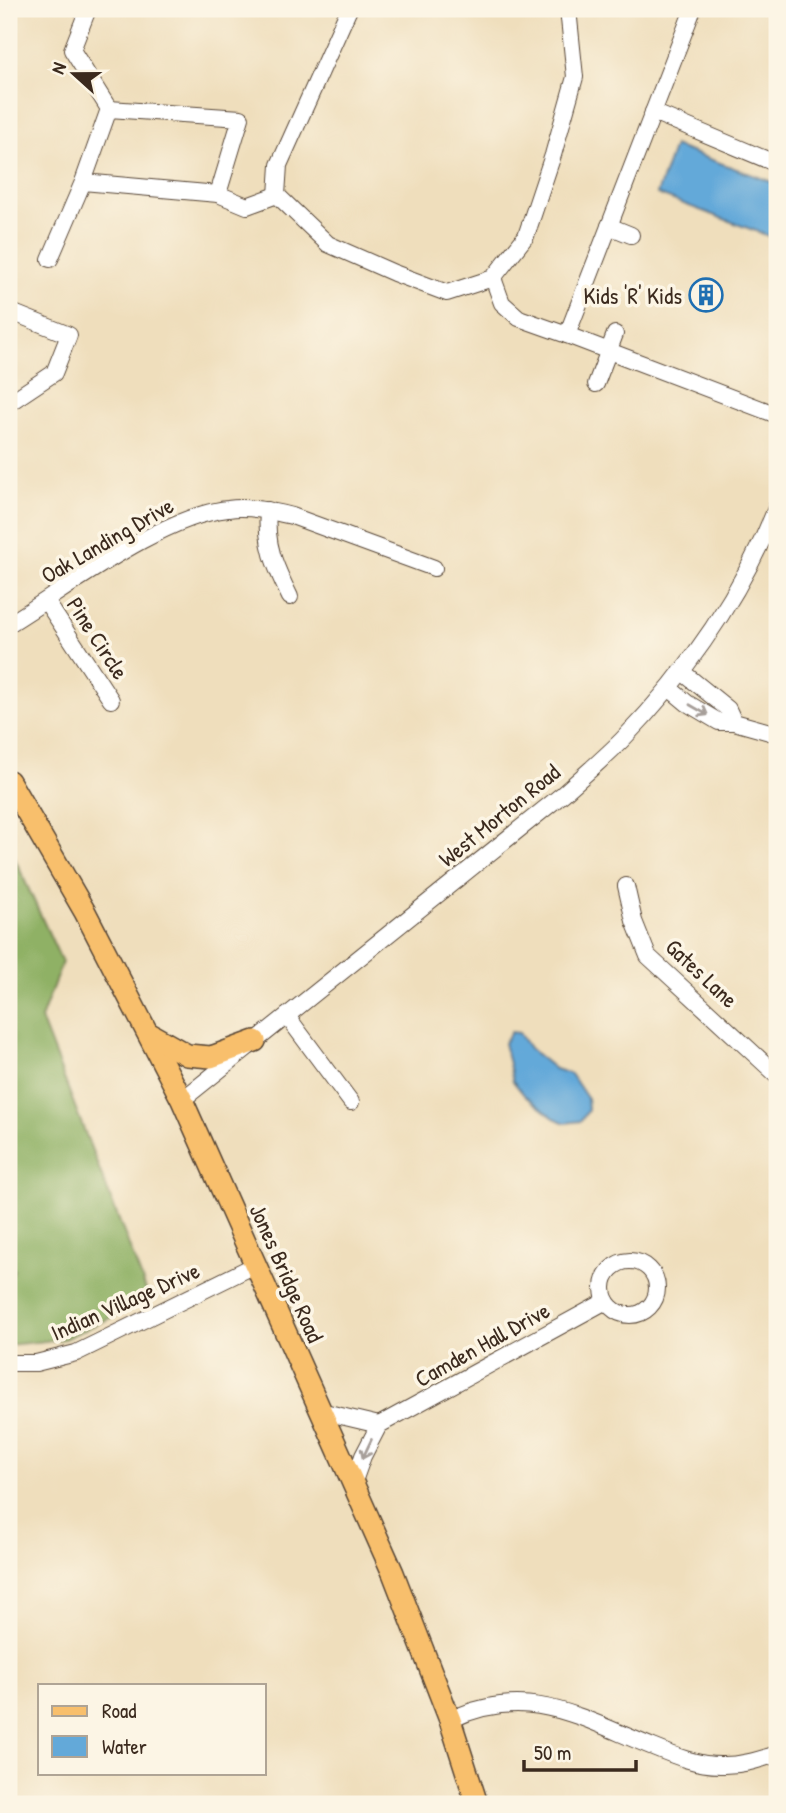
<svg xmlns="http://www.w3.org/2000/svg" width="786" height="1813" viewBox="0 0 786 1813" font-family="'Patrick Hand',sans-serif">
  <style>
    .forest { fill: #8fb165; stroke: #656e42; stroke-width: 2 }
    .water { fill: #63a9d9; stroke: #4f6a7c; stroke-width: 2 }
    .lines { fill: none; stroke-linecap: round; stroke-linejoin: round }
    .minor-casing { stroke: #564536; stroke-width: 18 }
    .major-casing { stroke: #564536; stroke-width: 24 }
    .minor { stroke: #fff; stroke-width: 16 }
    .major { stroke: #f8bf6c; stroke-width: 21 }
    .oneway { stroke: #a79f9a }
    .labels { text-anchor: middle; dominant-baseline: central; stroke-width: 7; stroke-linejoin: round; paint-order: stroke }
    .poi-label { font-size: 23px; fill: #3b2a1e; stroke: #fcf5e5; text-anchor: end }
    .street-label { font-size: 23px; fill: #3b2a1e; stroke: #fcf5e5 }
  </style>
  <rect width="100%" height="100%" fill="#fcf5e5"/>
  <filter id="ink" filterUnits="userSpaceOnUse"><feTurbulence type="fractalNoise" baseFrequency=".0143" numOctaves="2"/><feDisplacementMap in="SourceGraphic" scale="14" xChannelSelector="R" yChannelSelector="G"/><feConvolveMatrix kernelMatrix="1 2 1 2 8 2 1 2 1" color-interpolation-filters="sRGB"/></filter>
  <filter id="wash" filterUnits="userSpaceOnUse"><feTurbulence type="fractalNoise" baseFrequency=".00686" numOctaves="4" result="noise"/><feDisplacementMap in="SourceGraphic" scale="28" xChannelSelector="R" yChannelSelector="G"/><feGaussianBlur stdDeviation="1.57" result="paint"/><feColorMatrix in="noise" values="0 0 0 0 0 0 0 0 0 0 0 0 0 0 0 0 0 1.4 0 .05"/><feComposite in="paint" operator="in"/></filter>
  <g filter="url(#wash)">
    <rect width="100%" height="100%" fill="#efdebc"/>
    <!-- forest -->
    <path class="forest" d="M 14,857 L 62,962 L 41,1019 L 150,1300 L 64,1339 L 9,1345 L 9,1283 L 14,1270 L 9,1267 L 9,870 Z"/>
    <!-- water -->
    <g class="water">
      <path d="M 674,146 L 777,184 L 777,239 L 657,194 Z"/>
      <path d="M 511,1032 L 519,1033 L 529,1048 L 555,1069 L 571,1074 L 587,1098 L 588,1110 L 581,1121 L 565,1123 L 554,1118 L 525,1096 L 513,1081 L 504,1043 Z"/>
    </g>
  </g>
  <g filter="url(#ink)">
    <g class="lines">
      <defs>
        <g id="minor">
          <path d="M 88,9 L 72,50 L 109,109 L 83,182 L 218,194 L 247,206 L 277,195"/>
          <path d="M 349,9 L 279,165 L 277,195 L 328,244 L 394,273 L 447,293 L 493,278 L 526,236 L 553,155 L 575,77 L 568,9"/>
          <path d="M 109,109 L 241,118 L 218,194"/>
          <path d="M 653,112 L 777,164"/>
          <path d="M 609,226 L 631,235"/>
          <path d="M 50,259 L 83,182"/>
          <path d="M 493,278 L 502,303 L 519,318 L 567,335 L 693,9"/>
          <path d="M 9,311 L 69,335 L 54,373 L 9,403"/>
          <path d="M 567,335 L 777,415"/>
          <path d="M 596,384 L 615,334"/>
          <path d="M 268,510 C 265,545 275,566 290,597"/>
          <path d="M 46,601 L 111,700"/>
          <path d="M 9,624 C 68,588 161,516 228,509 C 249,506 271,511 292,516 L 434,568"/>
          <path d="M 681,671 L 728,709 L 734,722"/>
          <path d="M 669,688 L 687,703 L 719,722 L 734,722 L 777,734"/>
          <path d="M 626,886 L 634,921 L 648,956 L 777,1075"/>
          <path d="M 287,1016 L 351,1102"/>
          <path d="M 182,1100 L 563,794 C 583,776 603,759 622,740 C 687,673 742,593 777,506"/>
          <circle cx="630" cy="1288" r="27"/>
          <path d="M 9,1363 L 36,1363 L 76,1353 L 255,1265"/>
          <path d="M 320,1411 L 379,1425 L 363,1456 L 353,1484"/>
          <path d="M 379,1425 L 606,1301"/>
          <path d="M 450,1720 C 529,1683 580,1718 653,1747 C 675,1756 697,1765 720,1765 C 740,1766 758,1760 777,1754"/>
        </g>
        <g id="major">
          <path d="M 9,781 L 85,912 L 182,1100 L 393,1573 L 450,1720 L 477,1804"/>
          <path d="M 148,1033 L 187,1055 L 211,1057 L 255,1041"/>
        </g>
      </defs>
      <!-- minor casing -->
      <use href="#minor" class="minor-casing"/>
      <!-- major casing -->
      <use href="#major" class="major-casing"/>
      <!-- minor -->
      <use href="#minor" class="minor"/>
      <!-- major -->
      <use href="#major" class="major"/>
    </g>
    <!-- one-way arrows -->
    <defs><path id="oneway-shaft" d="M-6 0H5M1.5-3L5.5 0L1.5 3" fill="none" stroke-width="1.6" stroke-linecap="round" stroke-linejoin="round" transform="scale(1.75)"/></defs>
    <g class="oneway">
      <use href="#oneway-shaft" transform="translate(699 710) rotate(30)"/>
      <use href="#oneway-shaft" transform="translate(367 1449) rotate(115)"/>
    </g>
  </g>
  <!-- icons -->
  <defs>
    <symbol id="building-ring" viewBox="-11 -11 22 22"><circle r="9.5" fill="#fcf5e5" stroke="#1f6fb2" stroke-width="1.5"/><path d="M-4-6H4V6H1V3H-1V6H-4ZM-2.5-4.3h1.7v1.8h-1.7ZM.8-4.3h1.7v1.8H.8ZM-2.5-1h1.7V.8h-1.7ZM.8-1h1.7V.8H.8Z" fill="#1f6fb2"/></symbol>
  </defs>
  <g fill-rule="evenodd">
    <use href="#building-ring" x="687" y="276" width="38" height="38"/>
  </g>
  <g class="labels">
    <!-- poi labels -->
    <g class="poi-label">
      <text x="682" y="295">Kids 'R' Kids</text>
    </g>
    <!-- street labels -->
    <g class="street-label">
      <text transform="translate(107 540) rotate(-30)">Oak Landing Drive</text>
      <text transform="translate(98 638) rotate(57)">Pine Circle</text>
      <text transform="translate(499 815) rotate(-39)">West Morton Road</text>
      <text transform="translate(702 973) rotate(43)">Gates Lane</text>
      <text transform="translate(287 1273) rotate(66)">Jones Bridge Road</text>
      <text transform="translate(125 1301) rotate(-24)">Indian Village Drive</text>
      <text transform="translate(482 1344) rotate(-29)">Camden Hall Drive</text>
    </g>
  </g>
  <!-- margin -->
  <rect width="786" height="1813" fill="none" stroke="#fcf5e5" stroke-width="35"/>
  <!-- legend -->
  <rect x="38" y="1684" width="228" height="91" fill="#fcf5e5" stroke="#afa495" stroke-width="2"/>
  <rect x="52" y="1706" width="35" height="10" fill="#f8bf6c" stroke="#afa495" stroke-width="2"/>
  <text x="102" y="1718" font-size="21" fill="#3b2a1e">Road</text>
  <rect x="52" y="1736" width="35" height="21" fill="#63a9d9" stroke="#afa495" stroke-width="2"/>
  <text x="102" y="1754" font-size="21" fill="#3b2a1e">Water</text>
  <!-- north arrow -->
  <g transform="translate(74 74) rotate(291)" stroke="#fcf5e5" stroke-width="5" paint-order="stroke">
  <path d="M0-5L12 26L0 18L-12 26Z" fill="#3b2a1e"/>
  <text y="-10" font-size="19" font-weight="bold" text-anchor="middle" fill="#3b2a1e">N</text>
  </g>
  <!-- scale -->
  <path d="M524 1760v10h112v-10" fill="none" stroke="#3b2a1e" stroke-width="3.5"/>
  <text x="534" y="1760" font-size="21" fill="#3b2a1e" stroke="#fcf5e5" stroke-width="5" paint-order="stroke">50 m</text>
</svg>
